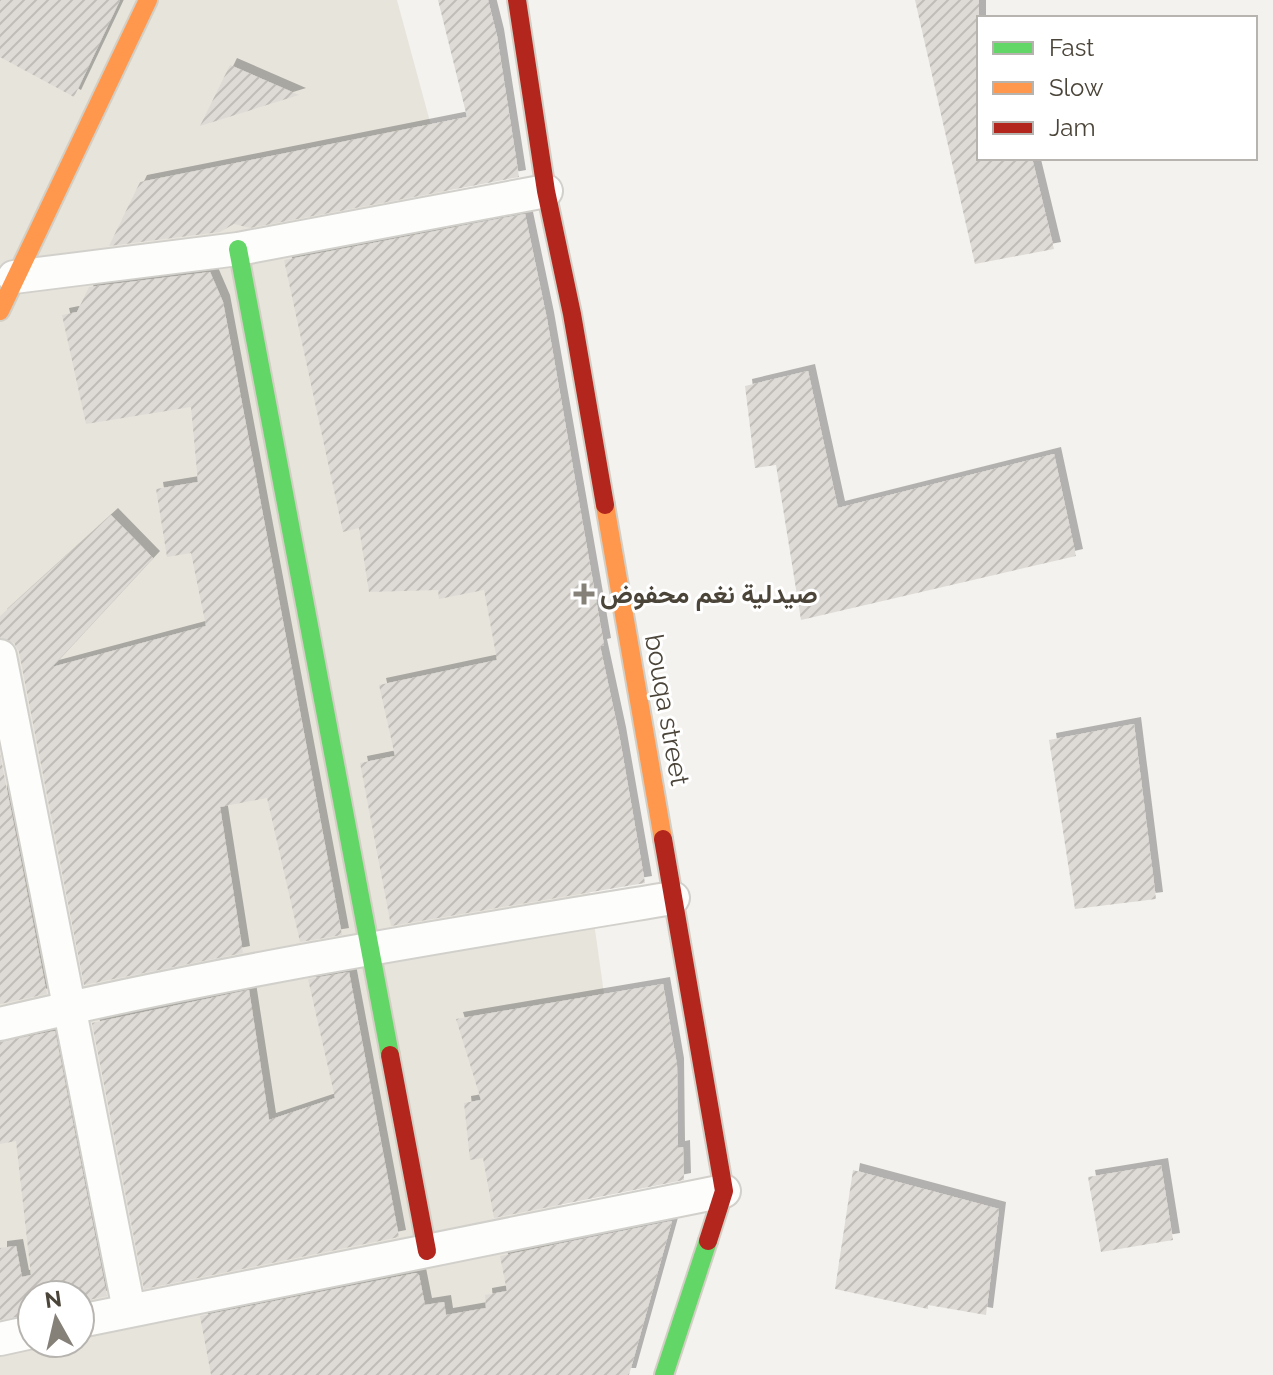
<svg xmlns="http://www.w3.org/2000/svg" width="1273" height="1375" viewBox="0 0 1273 1375" font-family="Raleway,Vazirmatn,sans-serif">
  <style>
    .residential { fill: #e7e4dc; fill-rule: evenodd }
    .building { fill: url(#building-hatch); filter: url(#shadow) }
    .lines { fill: none; stroke-linecap: round; stroke-linejoin: round }
    .street-casing { stroke: #d2d0cb; stroke-width: 36 }
    .fast-casing { stroke: #d3cfc5; stroke-width: 22 }
    .slow-casing { stroke: #d3cfc5; stroke-width: 22 }
    .jam-casing { stroke: #d3cfc5; stroke-width: 22 }
    .street { stroke: #fdfdfc; stroke-width: 32 }
    .fast { stroke: #63d668; stroke-width: 18 }
    .slow { stroke: #ff974d; stroke-width: 18 }
    .jam { stroke: #b3261e; stroke-width: 18 }
    .poi-dot { fill: #868178; stroke: #fff; stroke-width: 3 }
    .labels { text-anchor: middle; dominant-baseline: central; stroke-width: 6; stroke-linejoin: round; paint-order: stroke }
    .poi-label { font-size: 26px; font-weight: bold; fill: #4b4439; stroke: #fff; text-anchor: start }
    .street-label { font-size: 26px; fill: #4b4439; stroke: #fff }
  </style>
  <defs>
    <pattern id="building-hatch" width="6" height="6" patternUnits="userSpaceOnUse" patternTransform="scale(2)"><rect width="6" height="6" fill="#dedbd6"/><path d="M-1 1l2-2M0 6l6-6M5 7l2-2" fill="none" stroke="#c0bdb8"/></pattern>
    <filter id="shadow"><feDropShadow dx="7" dy="-7" stdDeviation="0" flood-color="#0004"/></filter>
  </defs>
  <rect width="100%" height="100%" fill="#f4f2ee"/>
  <!-- residential -->
  <path class="residential" d="M 0,0 L 397,0 L 537,516 L 609,1029 L 516,1375 L 0,1375 ZM 32,1295 L 80,1295 L 80,1343 L 32,1343 Z"/>
  <!-- building -->
  <g class="building">
    <path d="M 0,0 L 120,0 L 74,97 L 0,57 Z"/>
    <path d="M 438,0 L 488,0 L 497,36 L 519,177 L 250,228 L 234,224 L 220,232 L 109,246 L 140,182 L 467,117 Z"/>
    <path d="M 915,0 L 979,0 L 979,158 L 1032,158 L 1054,249 L 975,264 Z"/>
    <path d="M 230,65 L 299,95 L 200,126 Z"/>
    <path d="M 525,214 L 547,319 L 604,645 L 600,646 L 619,734 L 645,883 L 391,926 L 360,763 L 395,756 L 379,685 L 497,660 L 484,590 L 439,599 L 438,590 L 369,592 L 359,528 L 343,532 L 284,260 Z"/>
    <path d="M 210,272 L 223,302 L 342,935 L 300,942 L 267,798 L 220,807 L 243,953 L 84,985 L 19,652 L 14,643 L 0,638 L 0,616 L 111,515 L 153,558 L 52,667 L 206,626 L 191,553 L 167,557 L 156,489 L 198,482 L 191,407 L 86,424 L 62,315 L 77,312 L 89,287 Z"/>
    <path d="M 808,371 L 838,508 L 1054,454 L 1076,556 L 801,620 L 776,465 L 755,468 L 745,386 Z"/>
    <path d="M 1134,724 L 1156,899 L 1075,909 L 1049,740 Z"/>
    <path d="M 0,754 L 47,994 L 0,1004 Z"/>
    <path d="M 349,972 L 399,1237 L 144,1289 L 92,1023 L 249,990 L 269,1120 L 335,1098 L 308,979 Z"/>
    <path d="M 663,984 L 677,1065 L 678,1148 L 683,1147 L 684,1180 L 494,1218 L 483,1158 L 470,1160 L 464,1103 L 481,1100 L 456,1019 Z"/>
    <path d="M 55,1031 L 107,1296 L 80,1302 L 80,1295 L 32,1295 L 32,1314 L 0,1320 L 0,1248 L 16,1246 L 22,1277 L 31,1275 L 16,1141 L 0,1144 L 0,1042 Z"/>
    <path d="M 1161,1165 L 1173,1240 L 1101,1252 L 1088,1177 Z"/>
    <path d="M 853,1170 L 999,1209 L 986,1315 L 928,1305 L 928,1309 L 835,1289 Z"/>
    <path d="M 672,1221 L 629,1375 L 211,1375 L 200,1316 L 416,1273 L 419,1275 L 425,1305 L 444,1302 L 446,1315 L 486,1308 L 485,1295 L 507,1291 L 500,1256 Z"/>
  </g>
  <g class="lines">
    <defs>
      <g id="street">
        <path d="M 14,277 L 238,249 L 546,191"/>
        <path d="M 0,656 L 129,1310"/>
        <path d="M 0,1024 C 222,971 448,935 673,898"/>
        <path d="M 80,1321 L 724,1191"/>
        <path d="M 0,1339 L 32,1332"/>
      </g>
      <g id="fast">
        <path d="M 238,249 L 390,1055"/>
        <path d="M 664,1375 L 708,1241"/>
      </g>
      <g id="slow">
        <path d="M 0,311 L 148,0"/>
        <path d="M 605,505 L 663,839"/>
      </g>
      <g id="jam">
        <path d="M 517,0 L 546,191 L 572,314 L 605,505"/>
        <path d="M 663,839 L 724,1191 L 708,1241"/>
        <path d="M 390,1055 L 427,1251"/>
      </g>
    </defs>
    <!-- street casing -->
    <use href="#street" class="street-casing"/>
    <!-- fast casing -->
    <use href="#fast" class="fast-casing"/>
    <!-- slow casing -->
    <use href="#slow" class="slow-casing"/>
    <!-- jam casing -->
    <use href="#jam" class="jam-casing"/>
    <!-- street -->
    <use href="#street" class="street"/>
    <!-- fast -->
    <use href="#fast" class="fast"/>
    <!-- slow -->
    <use href="#slow" class="slow"/>
    <!-- jam -->
    <use href="#jam" class="jam"/>
  </g>
  <!-- markers -->
  <path class="poi-dot" d="M580 582h8v8h8v8h-8v8h-8v-8h-8v-8h8z"/>
  <g class="labels">
    <!-- poi labels -->
    <g class="poi-label">
      <text x="600" y="594">صيدلية نغم محفوض</text>
    </g>
    <!-- street labels -->
    <g class="street-label">
      <text transform="translate(667 710) rotate(80)">bouqa street</text>
    </g>
  </g>
  <!-- legend -->
  <rect x="977" y="16" width="280" height="144" fill="#ffffff" stroke="#b7b4b0" stroke-width="2"/>
  <rect x="993" y="42" width="40" height="12" fill="#63d668" stroke="#b7b4b0" stroke-width="2"/>
  <text x="1049" y="56" font-size="24" fill="#4b4439">Fast</text>
  <rect x="993" y="82" width="40" height="12" fill="#ff974d" stroke="#b7b4b0" stroke-width="2"/>
  <text x="1049" y="96" font-size="24" fill="#4b4439">Slow</text>
  <rect x="993" y="122" width="40" height="12" fill="#b3261e" stroke="#b7b4b0" stroke-width="2"/>
  <text x="1049" y="136" font-size="24" fill="#4b4439">Jam</text>
  <!-- north arrow -->
  <g transform="translate(56 1319) rotate(352)"><circle r="38" fill="#ffffff" stroke="#b7b4b0" stroke-width="2"/>
  <path d="M0-6L14 30L0 20L-14 30Z" fill="#868178"/>
  <text y="-12" font-size="22" font-weight="bold" text-anchor="middle" fill="#4b4439">N</text>
  </g>
</svg>
